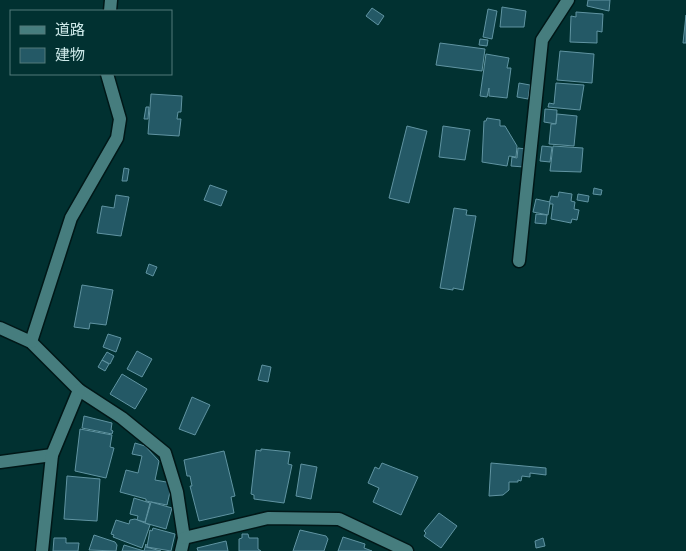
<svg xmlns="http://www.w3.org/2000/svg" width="686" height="551" viewBox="0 0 686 551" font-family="'Source Sans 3','Noto Sans JP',sans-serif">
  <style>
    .building { fill: #245966; stroke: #6094a2 }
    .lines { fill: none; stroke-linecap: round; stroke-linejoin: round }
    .minor-casing { stroke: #001717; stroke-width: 15 }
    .minor { stroke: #467d7e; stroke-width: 12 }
  </style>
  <rect width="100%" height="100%" fill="#013131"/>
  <!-- building -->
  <g class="building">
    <path d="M 588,0 L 610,0 L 609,11 L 587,6 Z"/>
    <path d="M 502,7 L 526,11 L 524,27 L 500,27 Z"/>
    <path d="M 372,8 L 384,16 L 378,25 L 366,16 Z"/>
    <path d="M 488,9 L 497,11 L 492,39 L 483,37 Z"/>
    <path d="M 576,12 L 603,14 L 602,32 L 597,31 L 597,43 L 570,42 L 571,16 L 576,17 Z"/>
    <path d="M 686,15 L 686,43 L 683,43 Z"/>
    <path d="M 480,39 L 488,40 L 487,46 L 479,45 Z"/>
    <path d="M 440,43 L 485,49 L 482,71 L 436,65 Z"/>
    <path d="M 560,51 L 594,54 L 592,83 L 557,80 Z"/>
    <path d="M 486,54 L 509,58 L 507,68 L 511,68 L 507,98 L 489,96 L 489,88 L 487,97 L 480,96 Z"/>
    <path d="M 519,83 L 530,85 L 528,99 L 517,97 Z"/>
    <path d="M 556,83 L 584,85 L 580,110 L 548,107 L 549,103 L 554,104 Z"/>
    <path d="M 151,94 L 182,96 L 181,112 L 178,112 L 177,119 L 181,119 L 179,136 L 148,134 Z"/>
    <path d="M 146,107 L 149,107 L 148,119 L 144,119 Z"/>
    <path d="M 545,109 L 557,110 L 556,124 L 544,122 Z"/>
    <path d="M 557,114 L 577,116 L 574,146 L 549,144 L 551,124 L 556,124 Z"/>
    <path d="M 487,118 L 500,120 L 500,126 L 505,126 L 517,146 L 516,157 L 509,156 L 507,166 L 482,162 L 484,121 L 486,121 Z"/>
    <path d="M 407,126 L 427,131 L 409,203 L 389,198 Z"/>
    <path d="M 443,126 L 470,130 L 465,160 L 439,157 Z"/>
    <path d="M 542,146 L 552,147 L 550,162 L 540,161 Z"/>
    <path d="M 553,146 L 583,148 L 581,172 L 550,171 Z"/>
    <path d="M 518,148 L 526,149 L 524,167 L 511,166 L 512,157 L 517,158 Z"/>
    <path d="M 124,168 L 129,169 L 127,181 L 122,181 Z"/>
    <path d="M 210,185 L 227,191 L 221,206 L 204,200 Z"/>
    <path d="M 594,188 L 602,190 L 601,195 L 593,194 Z"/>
    <path d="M 559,192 L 572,194 L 571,201 L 575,202 L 574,209 L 579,210 L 577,220 L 572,219 L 571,223 L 551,219 L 553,204 L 549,204 L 551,196 L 558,197 Z"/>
    <path d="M 578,194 L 589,196 L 588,202 L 577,200 Z"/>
    <path d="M 116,195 L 129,197 L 121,236 L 97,233 L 102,206 L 114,208 Z"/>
    <path d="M 536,199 L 550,202 L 548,215 L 533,212 Z"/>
    <path d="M 454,208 L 467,210 L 466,215 L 476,216 L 463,290 L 453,288 L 453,290 L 440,288 Z"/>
    <path d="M 536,214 L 547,215 L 546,224 L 535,223 Z"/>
    <path d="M 149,264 L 157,267 L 153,276 L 146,273 Z"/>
    <path d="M 82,285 L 113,290 L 106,325 L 90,323 L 89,329 L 74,327 Z"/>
    <path d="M 108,334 L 121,338 L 116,352 L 103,347 Z"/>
    <path d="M 137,351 L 152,359 L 142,377 L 127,369 Z"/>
    <path d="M 107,352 L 114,356 L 110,364 L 102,360 Z"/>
    <path d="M 102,360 L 109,364 L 105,371 L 98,367 Z"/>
    <path d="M 262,365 L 271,367 L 268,382 L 258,380 Z"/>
    <path d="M 122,374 L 147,389 L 135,409 L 110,394 Z"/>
    <path d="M 192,397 L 210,405 L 195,435 L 179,429 Z"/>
    <path d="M 84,416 L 112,423 L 111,430 L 113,431 L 112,434 L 82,428 Z"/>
    <path d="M 80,429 L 112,435 L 110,447 L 114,448 L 106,478 L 75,471 Z"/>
    <path d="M 135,443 L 145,446 L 159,461 L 155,480 L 172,483 L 167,505 L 146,501 L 146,499 L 120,492 L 126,470 L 138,473 L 142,456 L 132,454 Z"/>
    <path d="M 261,449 L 290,452 L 288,464 L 292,465 L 284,503 L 254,499 L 254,495 L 251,494 L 256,450 L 261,451 Z"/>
    <path d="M 224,451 L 235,496 L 231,497 L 234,513 L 199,521 L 190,486 L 192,486 L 190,476 L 187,476 L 184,460 Z"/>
    <path d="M 382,463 L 418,477 L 401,515 L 373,502 L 379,488 L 368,483 L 375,467 L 379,469 Z"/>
    <path d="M 491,463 L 546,468 L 546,475 L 530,473 L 530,477 L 522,476 L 521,481 L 518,480 L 518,482 L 509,482 L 509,490 L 503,495 L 489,496 Z"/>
    <path d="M 301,464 L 317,467 L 311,499 L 296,496 Z"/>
    <path d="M 67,476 L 100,479 L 97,521 L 64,519 Z"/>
    <path d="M 134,498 L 150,503 L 145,522 L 137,520 L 138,516 L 130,514 Z"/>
    <path d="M 151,502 L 172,508 L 166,529 L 145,523 Z"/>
    <path d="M 439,513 L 457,526 L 441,548 L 424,536 L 426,533 L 424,531 Z"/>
    <path d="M 135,519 L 150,525 L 142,548 L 113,537 L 114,535 L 111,534 L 116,520 L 129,524 L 130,520 Z"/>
    <path d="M 153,528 L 175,534 L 171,551 L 147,547 L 150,530 L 152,531 Z"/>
    <path d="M 300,530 L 326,536 L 328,539 L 324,551 L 293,551 Z"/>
    <path d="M 242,534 L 248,534 L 249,538 L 258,538 L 258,549 L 261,551 L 239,551 L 239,539 L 242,538 Z"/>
    <path d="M 94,535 L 115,542 L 117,545 L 116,551 L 89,550 Z"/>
    <path d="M 343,537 L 365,544 L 364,548 L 372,551 L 338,551 Z"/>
    <path d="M 54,538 L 66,538 L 66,543 L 79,543 L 78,551 L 53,551 Z"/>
    <path d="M 543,538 L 545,546 L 536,548 L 535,541 Z"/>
    <path d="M 226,541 L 228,551 L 198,551 L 197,548 Z"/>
    <path d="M 146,544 L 146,547 L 161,551 L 122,551 L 124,545 L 144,551 Z"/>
  </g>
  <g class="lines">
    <defs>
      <g id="minor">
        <path d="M 110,11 L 111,0"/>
        <path d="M 519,261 L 542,40 L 568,0"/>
        <path d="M 0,328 L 31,342 L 79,390 L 122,418 L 165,453 L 177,492 L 184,538 L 181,551"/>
        <path d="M 31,342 L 71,218 L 117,138 L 120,119 L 107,74"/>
        <path d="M 0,462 L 52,455"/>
        <path d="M 184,538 L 268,518 L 339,519 L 407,551"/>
        <path d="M 42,551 L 52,455 L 79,390"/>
      </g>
    </defs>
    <!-- minor casing -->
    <use href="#minor" class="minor-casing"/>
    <!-- minor -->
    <use href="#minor" class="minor"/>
  </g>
  <!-- legend -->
  <rect x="10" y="10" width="162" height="65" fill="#013131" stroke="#537b7b"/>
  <rect x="20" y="26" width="25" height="8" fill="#467d7e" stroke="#537b7b"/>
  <text x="55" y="35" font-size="15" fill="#ceeaea">道路</text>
  <rect x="20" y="48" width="25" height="15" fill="#245966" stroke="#537b7b"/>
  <text x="55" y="60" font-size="15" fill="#ceeaea">建物</text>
</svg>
